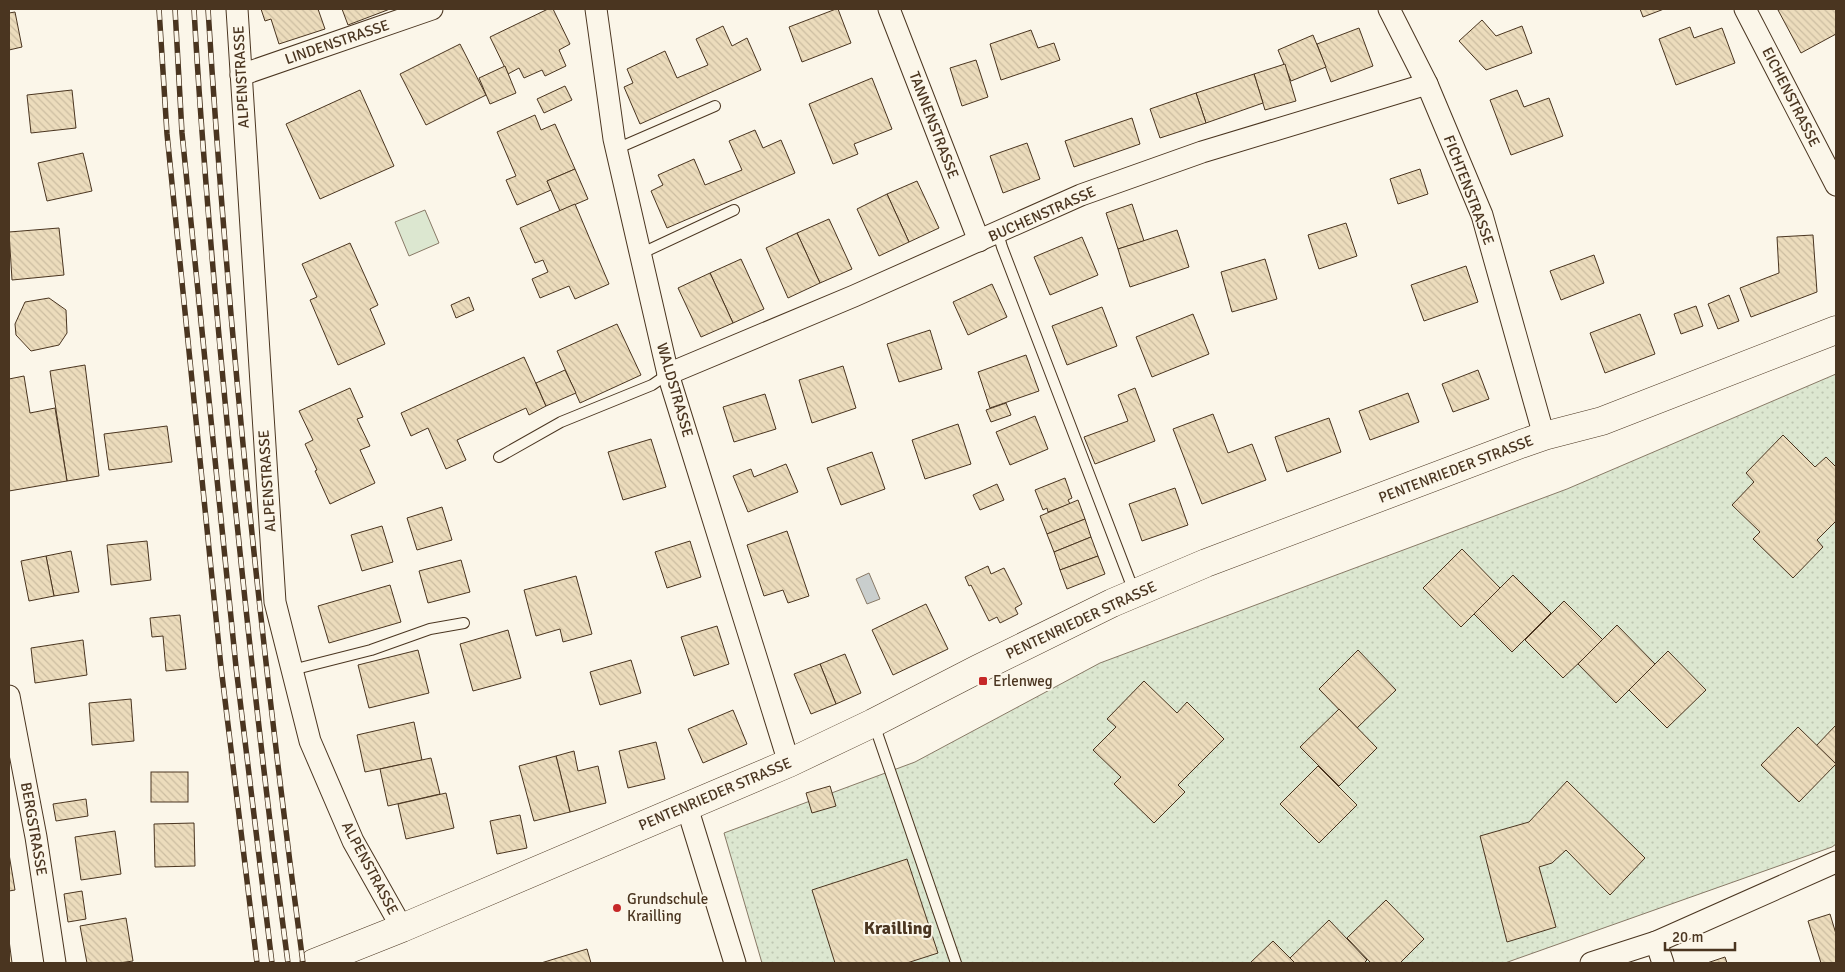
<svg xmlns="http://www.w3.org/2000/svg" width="1845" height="972" viewBox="0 0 1845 972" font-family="Signika,sans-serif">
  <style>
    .grass { fill: url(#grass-dots); stroke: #887966 }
    .green { fill: #dce7d0; stroke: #887966 }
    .water { fill: #c9cecd; stroke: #887966 }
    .building { fill: url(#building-back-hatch); stroke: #4a3520 }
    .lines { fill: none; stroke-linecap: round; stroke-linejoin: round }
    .lane-casing { stroke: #4a3520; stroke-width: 12 }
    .street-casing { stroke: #4a3520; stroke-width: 23 }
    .secondary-casing { stroke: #4a3520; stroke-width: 29 }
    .lane { stroke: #fbf6e9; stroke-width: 10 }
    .street { stroke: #fbf6e9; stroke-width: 21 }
    .secondary { stroke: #fbf6e9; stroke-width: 28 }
    .rail-casing { stroke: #4a3520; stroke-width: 5.5 }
    .rail { stroke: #fbf6e9; stroke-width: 4; stroke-dasharray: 11; stroke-linecap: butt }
    .poi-dot { fill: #c62828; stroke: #fbf6e9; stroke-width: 2 }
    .labels { text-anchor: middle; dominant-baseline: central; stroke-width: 4; stroke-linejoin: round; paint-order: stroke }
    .street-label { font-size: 15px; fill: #4a3520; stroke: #fbf6e9 }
    .poi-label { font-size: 15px; fill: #4a3520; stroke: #fbf6e9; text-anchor: start }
    .quarter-label { font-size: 18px; font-weight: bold; fill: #4a3520; stroke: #fbf6e9 }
  </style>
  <defs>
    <pattern id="grass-dots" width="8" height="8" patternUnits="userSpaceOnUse" patternTransform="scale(1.25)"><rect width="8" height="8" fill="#dce7d0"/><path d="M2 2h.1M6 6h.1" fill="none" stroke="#bec7b2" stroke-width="1.8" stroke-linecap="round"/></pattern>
    <pattern id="building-back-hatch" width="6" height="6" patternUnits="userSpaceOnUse" patternTransform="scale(1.25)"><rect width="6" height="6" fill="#ecdcbc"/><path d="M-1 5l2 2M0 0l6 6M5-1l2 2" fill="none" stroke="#ccbda1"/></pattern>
  </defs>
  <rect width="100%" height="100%" fill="#fbf6e9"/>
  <!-- grass -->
  <path class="grass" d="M 1836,374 L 1836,844 L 1832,847 L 1505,963 L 762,963 L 724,833 L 915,762 L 1100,663 L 1567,489 Z"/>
  <!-- green -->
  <path class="green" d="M 425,210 L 439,243 L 409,256 L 395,222 Z"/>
  <!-- water -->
  <path class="water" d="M 869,573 L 880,599 L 867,604 L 856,579 Z"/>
  <!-- building -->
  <g class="building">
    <path d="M 261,9 L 318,9 L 325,29 L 279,44 L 271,19 L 265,21 Z"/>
    <path d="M 342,9 L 390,9 L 348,25 Z"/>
    <path d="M 548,9 L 553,9 L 570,44 L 559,50 L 566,66 L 545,76 L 542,70 L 524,78 L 519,68 L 508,74 L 490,37 Z"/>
    <path d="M 836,9 L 838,9 L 851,43 L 802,62 L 789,27 Z"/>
    <path d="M 1640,9 L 1664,9 L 1643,17 Z"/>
    <path d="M 1782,9 L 1836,9 L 1836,34 L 1801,53 L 1778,10 Z"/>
    <path d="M 15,12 L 22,47 L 9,50 L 9,13 Z"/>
    <path d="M 1482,20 L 1496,36 L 1522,26 L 1532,53 L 1486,70 L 1459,41 Z"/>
    <path d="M 723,26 L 732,46 L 747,38 L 761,70 L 640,124 L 624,87 L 633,83 L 627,69 L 665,51 L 677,78 L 708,65 L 696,39 Z"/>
    <path d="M 1690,27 L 1694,38 L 1722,28 L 1735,63 L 1676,85 L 1659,39 Z"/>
    <path d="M 1359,28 L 1373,66 L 1331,82 L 1317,44 Z"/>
    <path d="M 1031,30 L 1038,48 L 1054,43 L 1060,60 L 1001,80 L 990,44 Z"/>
    <path d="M 1313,35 L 1326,67 L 1291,81 L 1278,50 Z"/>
    <path d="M 460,44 L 486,95 L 426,125 L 400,74 Z"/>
    <path d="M 976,60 L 988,97 L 962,106 L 950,68 Z"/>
    <path d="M 1285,64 L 1296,101 L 1265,110 L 1254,74 Z"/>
    <path d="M 505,66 L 516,93 L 490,104 L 479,78 Z"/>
    <path d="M 1254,74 L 1263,103 L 1206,123 L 1196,93 Z"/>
    <path d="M 872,78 L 892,129 L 854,144 L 858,154 L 833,164 L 809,104 Z"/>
    <path d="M 565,86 L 572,100 L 544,113 L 537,99 Z"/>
    <path d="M 72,90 L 76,128 L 31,133 L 27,95 Z"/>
    <path d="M 360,90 L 394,166 L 320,199 L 286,124 Z"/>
    <path d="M 1517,90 L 1524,107 L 1549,98 L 1563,136 L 1511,155 L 1490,100 Z"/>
    <path d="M 1196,93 L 1206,123 L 1160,138 L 1150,109 Z"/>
    <path d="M 535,115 L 541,130 L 555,124 L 575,169 L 547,181 L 551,190 L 517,205 L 506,180 L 516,176 L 497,132 Z"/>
    <path d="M 1132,118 L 1140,144 L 1074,167 L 1065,141 Z"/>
    <path d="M 755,130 L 763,148 L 781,140 L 795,173 L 667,228 L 651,191 L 663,185 L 658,175 L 694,159 L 705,185 L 742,170 L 729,141 Z"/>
    <path d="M 1027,143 L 1040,179 L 1003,193 L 990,156 Z"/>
    <path d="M 83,153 L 92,191 L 47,201 L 38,163 Z"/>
    <path d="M 575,169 L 588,199 L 560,211 L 547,181 Z"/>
    <path d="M 1420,169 L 1428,194 L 1398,204 L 1390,179 Z"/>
    <path d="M 917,181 L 939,228 L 909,242 L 887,194 Z"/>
    <path d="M 887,194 L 909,242 L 879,256 L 857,209 Z"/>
    <path d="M 575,204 L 609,284 L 575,299 L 569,286 L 540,298 L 532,279 L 548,272 L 543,260 L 535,263 L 520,228 Z"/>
    <path d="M 1132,204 L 1144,241 L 1118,249 L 1106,213 Z"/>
    <path d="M 829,219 L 852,269 L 820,283 L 797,233 Z"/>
    <path d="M 1346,223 L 1357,256 L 1319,269 L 1308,235 Z"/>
    <path d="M 59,228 L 64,275 L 12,280 L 9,232 Z"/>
    <path d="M 1177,230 L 1189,267 L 1130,287 L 1118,249 Z"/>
    <path d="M 797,233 L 820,283 L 788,298 L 766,248 Z"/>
    <path d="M 1813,235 L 1817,292 L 1751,317 L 1740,288 L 1779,273 L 1777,237 Z"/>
    <path d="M 1082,237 L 1098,275 L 1050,295 L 1034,257 Z"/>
    <path d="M 350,243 L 378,305 L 370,309 L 385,344 L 338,365 L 310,300 L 317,297 L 302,264 Z"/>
    <path d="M 1594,255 L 1604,283 L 1561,300 L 1550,271 Z"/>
    <path d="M 741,259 L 764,309 L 733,323 L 710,273 Z"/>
    <path d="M 1265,259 L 1277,299 L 1232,312 L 1221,272 Z"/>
    <path d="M 1466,266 L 1478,302 L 1424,321 L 1411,285 Z"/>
    <path d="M 710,273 L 733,323 L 701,337 L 678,288 Z"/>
    <path d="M 992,284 L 1007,317 L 968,335 L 953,302 Z"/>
    <path d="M 1729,295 L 1739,321 L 1718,329 L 1708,304 Z"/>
    <path d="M 469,297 L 474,310 L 456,318 L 451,305 Z"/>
    <path d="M 49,298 L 66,310 L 67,333 L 59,345 L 31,351 L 16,335 L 15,324 L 25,302 Z"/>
    <path d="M 1696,306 L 1703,326 L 1681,334 L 1674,314 Z"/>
    <path d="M 1102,307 L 1117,346 L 1067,365 L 1052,326 Z"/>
    <path d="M 1193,314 L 1209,354 L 1152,377 L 1136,337 Z"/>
    <path d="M 1640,314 L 1655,354 L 1605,373 L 1590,333 Z"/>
    <path d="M 617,324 L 641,375 L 580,403 L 557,351 Z"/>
    <path d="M 930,330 L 942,369 L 899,382 L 887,344 Z"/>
    <path d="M 1026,355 L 1039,391 L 990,408 L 978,372 Z"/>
    <path d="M 524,357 L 546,406 L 529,415 L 526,408 L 457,440 L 466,460 L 446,469 L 428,428 L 411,436 L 401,413 Z"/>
    <path d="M 85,365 L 99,476 L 67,481 L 50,371 Z"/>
    <path d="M 843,366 L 856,408 L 812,423 L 799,380 Z"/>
    <path d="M 565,370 L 576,393 L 546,406 L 536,383 Z"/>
    <path d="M 1478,370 L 1489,399 L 1453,412 L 1442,384 Z"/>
    <path d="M 24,376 L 30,413 L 55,408 L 67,481 L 9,491 L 9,379 Z"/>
    <path d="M 350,388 L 363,417 L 357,419 L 370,446 L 360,450 L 375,483 L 330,504 L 315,471 L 317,470 L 305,444 L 313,440 L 299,411 Z"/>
    <path d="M 1135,388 L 1155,441 L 1095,464 L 1084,437 L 1128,421 L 1118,395 Z"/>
    <path d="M 1408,393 L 1419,422 L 1370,440 L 1359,411 Z"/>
    <path d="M 765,394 L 776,429 L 734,442 L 723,407 Z"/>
    <path d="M 1006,403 L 1011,415 L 991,422 L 986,410 Z"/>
    <path d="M 1213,414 L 1228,453 L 1252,444 L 1266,480 L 1202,504 L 1173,429 Z"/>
    <path d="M 1035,416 L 1048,449 L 1010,465 L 996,432 Z"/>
    <path d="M 1329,418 L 1341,452 L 1287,472 L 1275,437 Z"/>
    <path d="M 958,424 L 971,464 L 925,479 L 912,440 Z"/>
    <path d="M 167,426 L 172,462 L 109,470 L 104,434 Z"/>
    <path d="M 1783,435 L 1815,467 L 1826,457 L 1836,467 L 1836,521 L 1817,540 L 1823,547 L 1793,578 L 1753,539 L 1760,532 L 1732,505 L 1754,482 L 1746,473 Z"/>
    <path d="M 651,439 L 666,487 L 623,500 L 608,452 Z"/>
    <path d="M 872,452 L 885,489 L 841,505 L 827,468 Z"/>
    <path d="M 786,464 L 798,492 L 748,512 L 733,476 L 751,469 L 754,477 Z"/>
    <path d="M 1065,478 L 1072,498 L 1068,500 L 1070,504 L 1048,512 L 1047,508 L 1043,510 L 1035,490 Z"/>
    <path d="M 997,484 L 1004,500 L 980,510 L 973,495 Z"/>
    <path d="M 1175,488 L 1188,525 L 1142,541 L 1129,504 Z"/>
    <path d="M 1078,500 L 1085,519 L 1047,534 L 1040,516 Z"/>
    <path d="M 442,507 L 452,540 L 417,550 L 407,518 Z"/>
    <path d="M 1085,519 L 1091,537 L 1054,552 L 1047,534 Z"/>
    <path d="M 382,526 L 393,562 L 362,571 L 351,535 Z"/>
    <path d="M 787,531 L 809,596 L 788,603 L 783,590 L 764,596 L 747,545 Z"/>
    <path d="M 1091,537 L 1098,556 L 1060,570 L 1054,552 Z"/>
    <path d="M 147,541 L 151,580 L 111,585 L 107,545 Z"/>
    <path d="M 690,541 L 701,577 L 667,588 L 655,552 Z"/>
    <path d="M 1462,549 L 1500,588 L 1461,627 L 1423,588 Z"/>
    <path d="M 71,551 L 79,592 L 54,596 L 46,556 Z"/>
    <path d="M 46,556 L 54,596 L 29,601 L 21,561 Z"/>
    <path d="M 1098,556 L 1105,574 L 1067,589 L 1060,570 Z"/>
    <path d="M 461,560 L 470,592 L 428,603 L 419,571 Z"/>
    <path d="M 988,566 L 991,574 L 1004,568 L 1022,604 L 1015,608 L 1018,614 L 1000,623 L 997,617 L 989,621 L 971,585 L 969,586 L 965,577 Z"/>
    <path d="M 1513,575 L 1551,613 L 1512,652 L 1474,614 Z"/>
    <path d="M 576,576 L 592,634 L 563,642 L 560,629 L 536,636 L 524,590 Z"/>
    <path d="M 390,585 L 401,622 L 329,643 L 318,606 Z"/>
    <path d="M 1564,601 L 1603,640 L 1563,678 L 1525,640 Z"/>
    <path d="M 926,604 L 948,649 L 893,675 L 872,630 Z"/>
    <path d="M 180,615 L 186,669 L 166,671 L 163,636 L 152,637 L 150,618 Z"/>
    <path d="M 1617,625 L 1655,664 L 1616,703 L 1578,664 Z"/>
    <path d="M 717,626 L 729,664 L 694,676 L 681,637 Z"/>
    <path d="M 508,630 L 521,678 L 473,691 L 460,644 Z"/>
    <path d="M 83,640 L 87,675 L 35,683 L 31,648 Z"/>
    <path d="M 418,650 L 429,693 L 369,708 L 358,665 Z"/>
    <path d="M 1358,650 L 1396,690 L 1357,728 L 1319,689 Z"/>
    <path d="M 1668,651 L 1706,690 L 1667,728 L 1629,690 Z"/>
    <path d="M 845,654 L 861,693 L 836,704 L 820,664 Z"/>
    <path d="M 631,660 L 641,693 L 600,705 L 590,672 Z"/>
    <path d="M 820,664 L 836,704 L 811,714 L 794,674 Z"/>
    <path d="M 1144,681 L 1177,713 L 1187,702 L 1224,739 L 1178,785 L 1185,792 L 1154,823 L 1114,784 L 1121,777 L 1093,750 L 1116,727 L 1107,719 Z"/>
    <path d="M 131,699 L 134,741 L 92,745 L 89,703 Z"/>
    <path d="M 1339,709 L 1377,748 L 1339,786 L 1300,747 Z"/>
    <path d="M 733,710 L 747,744 L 703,763 L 688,729 Z"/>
    <path d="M 414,722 L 422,760 L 365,772 L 357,735 Z"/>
    <path d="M 1836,725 L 1836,765 L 1816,746 Z"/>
    <path d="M 1798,727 L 1836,764 L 1799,802 L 1761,765 Z"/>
    <path d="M 656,742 L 665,779 L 628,788 L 619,751 Z"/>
    <path d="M 574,751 L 578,771 L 598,766 L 606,803 L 570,812 L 556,756 Z"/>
    <path d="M 556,756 L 570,812 L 534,821 L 519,766 Z"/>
    <path d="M 431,758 L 440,794 L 388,806 L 380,769 Z"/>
    <path d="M 1318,766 L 1357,805 L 1319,843 L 1280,804 Z"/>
    <rect x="151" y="772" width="37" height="30"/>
    <path d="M 1567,781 L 1645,858 L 1610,895 L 1566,850 L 1552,863 L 1539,867 L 1556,927 L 1507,942 L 1480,836 L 1529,822 Z"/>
    <path d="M 830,786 L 836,806 L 812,813 L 806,793 Z"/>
    <path d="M 446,793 L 454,828 L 406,839 L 398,804 Z"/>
    <path d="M 86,799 L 88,816 L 56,821 L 53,804 Z"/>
    <path d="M 520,815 L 527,848 L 497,854 L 490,821 Z"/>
    <path d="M 194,823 L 195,866 L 155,867 L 154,824 Z"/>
    <path d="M 115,831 L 121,874 L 81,880 L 75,837 Z"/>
    <path d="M 9,854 L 15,890 L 9,891 Z"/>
    <path d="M 907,859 L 938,953 L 907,963 L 835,963 L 812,890 Z"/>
    <path d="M 82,891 L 86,919 L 68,922 L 64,894 Z"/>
    <path d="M 1386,900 L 1424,939 L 1400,963 L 1371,963 L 1347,938 Z"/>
    <path d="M 1830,914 L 1836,934 L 1836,963 L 1820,963 L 1821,963 L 1808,921 Z"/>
    <path d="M 126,918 L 133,961 L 119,963 L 87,963 L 80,926 Z"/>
    <path d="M 1329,920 L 1367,960 L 1364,963 L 1295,963 L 1290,958 Z"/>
    <path d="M 9,940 L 12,963 L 9,963 Z"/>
    <path d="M 1273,941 L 1295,963 L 1250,963 Z"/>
    <path d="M 587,949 L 591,963 L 541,963 Z"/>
    <path d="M 1725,957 L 1727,963 L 1707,963 Z"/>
  </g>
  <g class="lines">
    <defs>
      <g id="lane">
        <path d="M 616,149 L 715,106"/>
        <path d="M 998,233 L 1002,247 L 1135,594"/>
        <path d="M 640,254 L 734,210"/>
        <path d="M 499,457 L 561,422 L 652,385 L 668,374"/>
        <path d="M 292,670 L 371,650 L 430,629 L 464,623"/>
        <path d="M 874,724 L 956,963"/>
      </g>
      <g id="street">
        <path d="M 237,9 L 275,602 L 310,741 L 353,841 L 402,928"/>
        <path d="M 596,9 L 614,139 L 668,374 L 789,763"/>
        <path d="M 889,9 L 979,241"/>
        <path d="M 1389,9 L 1427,84 L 1482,215 L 1544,436"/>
        <path d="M 1745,9 L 1836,185"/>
        <path d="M 241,75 L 432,9"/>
        <path d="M 668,374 L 854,296 L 1081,195 L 1202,152 L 1427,84"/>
        <path d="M 9,696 L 36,837 L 55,963"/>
        <path d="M 687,807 L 735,963"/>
        <path d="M 1656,942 L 1663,963"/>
        <path d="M 1591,963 L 1656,942 L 1836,862"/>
      </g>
      <path id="secondary" d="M 314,963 L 402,928 L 789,763 L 873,723 L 978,669 L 1112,603 L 1206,563 L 1521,444 L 1544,436 L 1602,421 L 1836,330"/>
    </defs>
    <!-- lane casing -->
    <use href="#lane" class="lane-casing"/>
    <!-- street casing -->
    <use href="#street" class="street-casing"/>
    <!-- secondary casing -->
    <use href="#secondary" class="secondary-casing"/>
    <!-- lane -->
    <use href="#lane" class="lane"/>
    <!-- street -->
    <use href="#street" class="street"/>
    <!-- secondary -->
    <use href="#secondary" class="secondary"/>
    <defs>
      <g id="rail">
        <path d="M 159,9 L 167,134 L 221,667 L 257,963"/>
        <path d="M 175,9 L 182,133 L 236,667 L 272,963"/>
        <path d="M 194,9 C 203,171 218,332 234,494 C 250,651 267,807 288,963"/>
        <path d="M 208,9 C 228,328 261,647 303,963"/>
      </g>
    </defs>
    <!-- rail casing -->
    <use href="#rail" class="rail-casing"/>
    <!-- rail -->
    <use href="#rail" class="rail"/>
  </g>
  <!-- markers -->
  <g class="poi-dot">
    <rect x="978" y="676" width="10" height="10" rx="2.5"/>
    <circle cx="617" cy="908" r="5"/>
  </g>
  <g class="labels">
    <!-- street labels -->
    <g class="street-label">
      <text transform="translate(337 42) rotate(-19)">LINDENSTRASSE</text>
      <text transform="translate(241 77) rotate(-93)">ALPENSTRASSE</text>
      <text transform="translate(1791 97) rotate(63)">EICHENSTRASSE</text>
      <text transform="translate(934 125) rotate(69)">TANNENSTRASSE</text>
      <text transform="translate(1469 190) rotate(69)">FICHTENSTRASSE</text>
      <text transform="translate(1042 214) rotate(-24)">BUCHENSTRASSE</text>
      <text transform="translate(675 390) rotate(74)">WALDSTRASSE</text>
      <text transform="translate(1456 469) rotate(-21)">PENTENRIEDER STRASSE</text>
      <text transform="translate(267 481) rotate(-94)">ALPENSTRASSE</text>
      <text transform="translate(1081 620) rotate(-25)">PENTENRIEDER STRASSE</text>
      <text transform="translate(715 794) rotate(-23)">PENTENRIEDER STRASSE</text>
      <text transform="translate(34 829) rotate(80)">BERGSTRASSE</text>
      <text transform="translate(370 868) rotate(62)">ALPENSTRASSE</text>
    </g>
    <!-- poi labels -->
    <g class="poi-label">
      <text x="993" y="681">Erlenweg</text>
      <text x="627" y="899">Grundschule<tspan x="627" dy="17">Krailling</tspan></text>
    </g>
    <!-- quarter labels -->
    <g class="quarter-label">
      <text x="898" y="928">Krailling</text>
    </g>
  </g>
  <!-- border -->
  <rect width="1845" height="972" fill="none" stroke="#4a3520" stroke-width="20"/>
  <!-- scale -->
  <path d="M1665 942v8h70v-8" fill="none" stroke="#4a3520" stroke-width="2.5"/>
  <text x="1672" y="942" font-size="15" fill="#4a3520" stroke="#fbf6e9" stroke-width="4" paint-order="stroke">20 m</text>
</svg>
